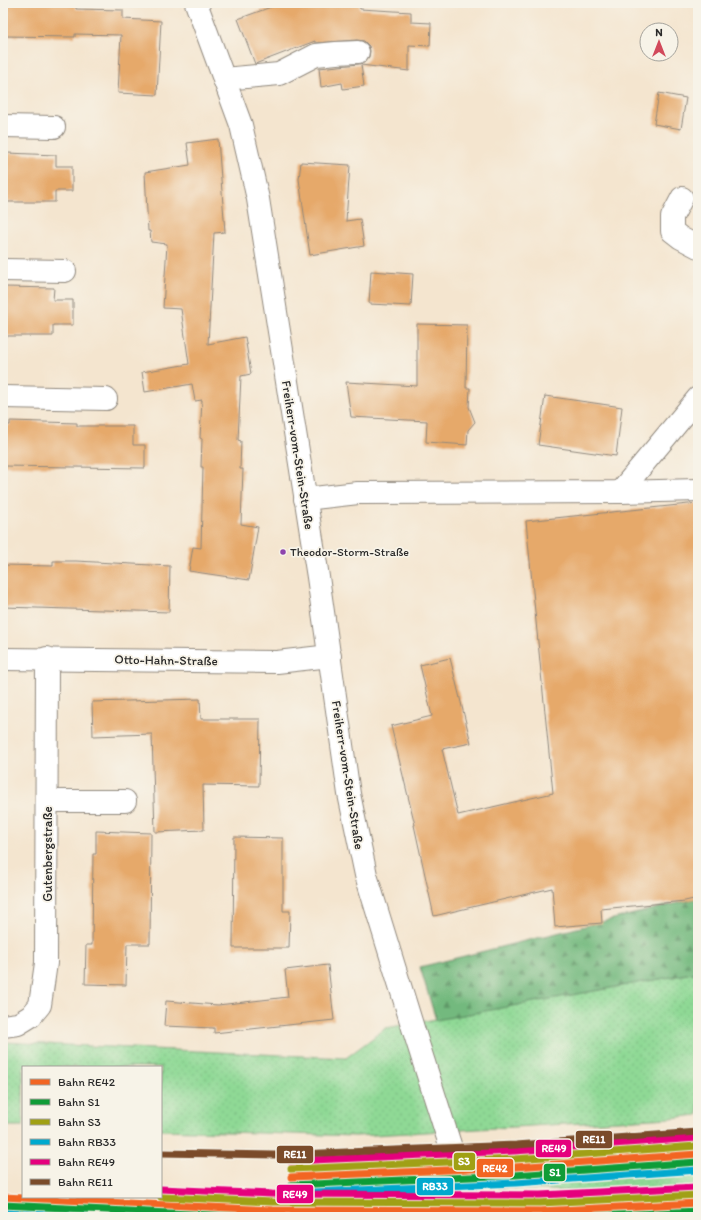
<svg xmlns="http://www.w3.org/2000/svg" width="701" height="1220" viewBox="0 0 701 1220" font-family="Itim,sans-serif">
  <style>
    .grass { fill: url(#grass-dots); stroke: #5d8260 }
    .forest { fill: url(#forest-firs); stroke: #4f7254 }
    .building { fill: #e6a96b }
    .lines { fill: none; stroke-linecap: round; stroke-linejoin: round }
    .minor-casing { stroke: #90887d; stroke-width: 24 }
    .minor { stroke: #fff; stroke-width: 22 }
    .rail-1-casing { stroke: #f7f3e8; stroke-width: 10 }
    .rail-2-casing { stroke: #f7f3e8; stroke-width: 10 }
    .rail-3-casing { stroke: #f7f3e8; stroke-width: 10 }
    .rail-4-casing { stroke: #f7f3e8; stroke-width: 10 }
    .rail-5-casing { stroke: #f7f3e8; stroke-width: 10 }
    .rail-6-casing { stroke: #f7f3e8; stroke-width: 10 }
    .rail-1 { stroke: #f26522; stroke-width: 7 }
    .rail-2 { stroke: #109c37; stroke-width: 7 }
    .rail-3 { stroke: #a0a013; stroke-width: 7 }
    .rail-4 { stroke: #00a9ce; stroke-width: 7 }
    .rail-5 { stroke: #e5007d; stroke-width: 7 }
    .rail-6 { stroke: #7a4b2a; stroke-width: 7 }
    .bus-dot { fill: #8e44ad; stroke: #f7f3e8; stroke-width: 1.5 }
    .labels { text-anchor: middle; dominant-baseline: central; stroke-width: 3.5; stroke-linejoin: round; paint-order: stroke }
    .bus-label { font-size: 12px; fill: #2b2b2b; stroke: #f7f3e8; text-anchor: start }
    .street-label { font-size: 13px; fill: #2b2b2b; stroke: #f7f3e8 }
    .line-badge { stroke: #f7f3e8; stroke-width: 1.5 }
    .badge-label { font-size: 11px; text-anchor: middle; font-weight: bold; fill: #fff }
  </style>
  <defs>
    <pattern id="grass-dots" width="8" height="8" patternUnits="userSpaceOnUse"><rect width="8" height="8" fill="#8fd995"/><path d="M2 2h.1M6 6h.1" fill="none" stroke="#7cba81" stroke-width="1.8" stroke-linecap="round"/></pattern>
    <pattern id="forest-firs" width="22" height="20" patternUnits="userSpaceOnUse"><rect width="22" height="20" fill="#73b97e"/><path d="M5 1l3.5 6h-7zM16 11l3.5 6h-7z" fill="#5f9767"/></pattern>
  </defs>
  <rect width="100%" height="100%" fill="#f7f3e8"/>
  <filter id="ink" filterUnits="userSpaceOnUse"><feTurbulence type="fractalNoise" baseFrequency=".025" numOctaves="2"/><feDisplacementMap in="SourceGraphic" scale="8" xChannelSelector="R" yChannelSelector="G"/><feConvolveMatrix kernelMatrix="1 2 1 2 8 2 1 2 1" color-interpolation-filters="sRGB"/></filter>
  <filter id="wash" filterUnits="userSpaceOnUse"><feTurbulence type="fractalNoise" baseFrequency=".012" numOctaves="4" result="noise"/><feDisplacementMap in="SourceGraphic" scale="16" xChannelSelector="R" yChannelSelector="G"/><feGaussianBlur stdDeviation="0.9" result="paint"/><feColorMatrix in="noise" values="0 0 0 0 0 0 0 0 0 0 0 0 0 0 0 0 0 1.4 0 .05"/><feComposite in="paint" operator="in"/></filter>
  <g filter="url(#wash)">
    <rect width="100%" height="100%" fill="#f4e5cf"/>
    <!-- grass -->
    <g class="grass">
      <path d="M 698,972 L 698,1115 L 670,1118 L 356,1136 L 161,1130 L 161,1067 L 23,1067 L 23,1126 L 3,1126 L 3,1042 L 346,1058 L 386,1028 Z"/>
      <path d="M 698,1171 L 698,1188 L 622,1193 L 498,1188 L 623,1176 Z"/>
    </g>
    <!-- forest -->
    <path class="forest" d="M 698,898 L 698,972 L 436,1020 L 420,967 Z"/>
    <g id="blocks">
      <!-- building -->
      <g class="building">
        <path d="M 4,3 L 76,3 L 76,9 L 123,10 L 123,19 L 161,21 L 157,95 L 118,93 L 121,35 L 75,34 L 75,37 L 3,36 Z"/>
        <path d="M 282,3 L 359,3 L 360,9 L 411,12 L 411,22 L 431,23 L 430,46 L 409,45 L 409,71 L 361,65 L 364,86 L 343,89 L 342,83 L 321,87 L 319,68 L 359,64 L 364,63 L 369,57 L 370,51 L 369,46 L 364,41 L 357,40 L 315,43 L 315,41 L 255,64 L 238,19 Z"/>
        <path d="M 659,93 L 686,98 L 681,129 L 654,124 Z"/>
        <path d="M 218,139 L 225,232 L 214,233 L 208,344 L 245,337 L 251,374 L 241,376 L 238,440 L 241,441 L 240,469 L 243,469 L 241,524 L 258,527 L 249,580 L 189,571 L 193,547 L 201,548 L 203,467 L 201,467 L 202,439 L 200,438 L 202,400 L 195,401 L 192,384 L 145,392 L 142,372 L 189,364 L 181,309 L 163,308 L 167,244 L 151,242 L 150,231 L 148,231 L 145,172 L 190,165 L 187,143 Z"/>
        <path d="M 7,153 L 56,155 L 56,166 L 72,166 L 72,191 L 55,191 L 55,202 L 6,202 L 7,190 L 3,190 L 3,165 L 7,165 Z"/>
        <path d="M 301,162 L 350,165 L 346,221 L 360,219 L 364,246 L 310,255 L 299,179 Z"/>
        <path d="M 371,271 L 413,274 L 411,306 L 369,304 Z"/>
        <path d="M 5,287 L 54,288 L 53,300 L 73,300 L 73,325 L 53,325 L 53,336 L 4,336 L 3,299 L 5,299 Z"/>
        <path d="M 417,324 L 467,325 L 466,388 L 470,388 L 469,407 L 475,422 L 468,430 L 467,445 L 426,442 L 427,421 L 351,417 L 346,382 L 417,386 Z"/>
        <path d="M 545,396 L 622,407 L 616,456 L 538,445 Z"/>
        <path d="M 10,421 L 77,423 L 77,426 L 133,426 L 133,445 L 145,445 L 145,468 L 3,466 L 3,425 L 10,425 Z"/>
        <path d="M 698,503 L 698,898 L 685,901 L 601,909 L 602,923 L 555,927 L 552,888 L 434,916 L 414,825 L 415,825 L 391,726 L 432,716 L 420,665 L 450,658 L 471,743 L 442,749 L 458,815 L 553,793 L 526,521 Z"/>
        <path d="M 53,561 L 76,561 L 170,566 L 169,612 L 3,607 L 3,565 L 53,566 Z"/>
        <path d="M 200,699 L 201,719 L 260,719 L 259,786 L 203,785 L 204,830 L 155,832 L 152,734 L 93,736 L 92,702 Z"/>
        <path d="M 96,831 L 151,833 L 150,944 L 127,944 L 126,985 L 85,984 L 86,945 L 92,945 L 93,854 L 96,854 Z"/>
        <path d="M 234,837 L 283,838 L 283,911 L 290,911 L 289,948 L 233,948 Z"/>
        <path d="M 328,965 L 334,1020 L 214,1033 L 214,1028 L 164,1026 L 166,1001 L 218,1005 L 288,997 L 285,970 Z"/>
      </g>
    </g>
  </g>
  <g filter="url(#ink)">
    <use href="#blocks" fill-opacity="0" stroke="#90887d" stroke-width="1"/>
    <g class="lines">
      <defs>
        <g id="minor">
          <path d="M 196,3 L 241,125 L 258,199 L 318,577 L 349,794 L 366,875 L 413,1028 L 473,1217"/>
          <path d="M 224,79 L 279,74 L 316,55 L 336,53 L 358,52"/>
          <path d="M 3,126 L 54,127"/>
          <path d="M 682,198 L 672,217 L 672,231 L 681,238 L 698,247"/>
          <path d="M 3,270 L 65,271"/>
          <path d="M 3,397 L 106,399"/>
          <path d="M 620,492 L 698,490"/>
          <path d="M 305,499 L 358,493 L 620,492 L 698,398"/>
          <path d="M 3,659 L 277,662 L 330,656"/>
          <path d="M 47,801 L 125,801"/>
          <path d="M 3,1026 L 18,1024 L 31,1016 L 40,1005 L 46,963 L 47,658"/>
        </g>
      </defs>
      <!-- minor casing -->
      <use href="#minor" class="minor-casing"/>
      <!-- minor -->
      <use href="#minor" class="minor"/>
      <defs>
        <g id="rail-1">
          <path d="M 291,1177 L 515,1167 L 698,1154"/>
          <path d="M 3,1197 L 272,1210 L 540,1211 L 698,1203"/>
        </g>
        <g id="rail-2">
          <path d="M 291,1185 L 515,1175 L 698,1162"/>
          <path d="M 3,1205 L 251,1217"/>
          <path d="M 580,1217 L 698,1211"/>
        </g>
        <g id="rail-3">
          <path d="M 291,1169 L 515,1159 L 697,1146"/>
          <path d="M 161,1197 L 272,1202 L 540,1203 L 698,1195"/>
        </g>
        <g id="rail-4">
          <path d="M 292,1193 L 516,1183 L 698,1170"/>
          <path d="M 3,1213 L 85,1217"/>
        </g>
        <g id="rail-5">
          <path d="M 290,1161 L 514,1151 L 697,1138"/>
          <path d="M 161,1189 L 272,1194 L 540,1195 L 697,1187"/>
        </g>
        <path id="rail-6" d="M 161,1153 L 274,1155 L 516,1145 L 698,1132"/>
      </defs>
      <!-- rail-1 casing -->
      <use href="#rail-1" class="rail-1-casing"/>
      <!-- rail-2 casing -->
      <use href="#rail-2" class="rail-2-casing"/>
      <!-- rail-3 casing -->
      <use href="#rail-3" class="rail-3-casing"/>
      <!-- rail-4 casing -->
      <use href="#rail-4" class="rail-4-casing"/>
      <!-- rail-5 casing -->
      <use href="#rail-5" class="rail-5-casing"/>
      <!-- rail-6 casing -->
      <use href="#rail-6" class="rail-6-casing"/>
      <!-- rail-1 -->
      <use href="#rail-1" class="rail-1"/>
      <!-- rail-2 -->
      <use href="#rail-2" class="rail-2"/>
      <!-- rail-3 -->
      <use href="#rail-3" class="rail-3"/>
      <!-- rail-4 -->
      <use href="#rail-4" class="rail-4"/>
      <!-- rail-5 -->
      <use href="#rail-5" class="rail-5"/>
      <!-- rail-6 -->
      <use href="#rail-6" class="rail-6"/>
    </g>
  </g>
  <!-- markers -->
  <circle class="bus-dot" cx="283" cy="552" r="3.5"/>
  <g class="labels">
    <!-- bus labels -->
    <g class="bus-label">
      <text x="290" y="552">Theodor-Storm-Straße</text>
    </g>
    <!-- street labels -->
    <g class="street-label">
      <text transform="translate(298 455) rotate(81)">Freiherr-vom-Stein-Straße</text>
      <text transform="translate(166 660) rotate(1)">Otto-Hahn-Straße</text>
      <text transform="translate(348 775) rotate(81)">Freiherr-vom-Stein-Straße</text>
      <text transform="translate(47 854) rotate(-90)">Gutenbergstraße</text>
    </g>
  </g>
  <g class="line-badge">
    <rect x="575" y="1130" width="38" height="19" rx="4" fill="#7a4b2a"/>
    <rect x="535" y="1139" width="37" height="19" rx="4" fill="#e5007d"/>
    <rect x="276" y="1145" width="38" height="19" rx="4" fill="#7a4b2a"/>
    <rect x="453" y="1152" width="23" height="19" rx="4" fill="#a0a013"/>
    <rect x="476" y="1158" width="38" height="20" rx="4" fill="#f26522"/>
    <rect x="543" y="1163" width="23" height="19" rx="4" fill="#109c37"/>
    <rect x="416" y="1177" width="38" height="19" rx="4" fill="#00a9ce"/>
    <rect x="276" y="1184" width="38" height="20" rx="4" fill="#e5007d"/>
  </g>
  <g class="badge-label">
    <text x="594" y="1143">RE11</text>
    <text x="554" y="1152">RE49</text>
    <text x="295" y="1158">RE11</text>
    <text x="464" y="1165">S3</text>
    <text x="495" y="1172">RE42</text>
    <text x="555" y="1176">S1</text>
    <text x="435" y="1190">RB33</text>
    <text x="295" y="1198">RE49</text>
  </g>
  <!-- margin -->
  <rect width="701" height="1220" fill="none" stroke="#f7f3e8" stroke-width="16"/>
  <!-- legend -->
  <rect x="22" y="1066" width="140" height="132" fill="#f7f3e8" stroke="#a5a39c"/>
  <rect x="30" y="1079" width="20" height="6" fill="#f26522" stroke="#a5a39c"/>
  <text x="58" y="1086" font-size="12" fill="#2b2b2b">Bahn RE42</text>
  <rect x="30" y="1099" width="20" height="6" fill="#109c37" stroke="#a5a39c"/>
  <text x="58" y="1106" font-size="12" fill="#2b2b2b">Bahn S1</text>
  <rect x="30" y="1119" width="20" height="6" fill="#a0a013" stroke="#a5a39c"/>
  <text x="58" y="1126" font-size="12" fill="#2b2b2b">Bahn S3</text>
  <rect x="30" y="1139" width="20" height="6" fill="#00a9ce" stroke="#a5a39c"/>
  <text x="58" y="1146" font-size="12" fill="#2b2b2b">Bahn RB33</text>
  <rect x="30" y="1159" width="20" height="6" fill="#e5007d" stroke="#a5a39c"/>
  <text x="58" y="1166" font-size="12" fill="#2b2b2b">Bahn RE49</text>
  <rect x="30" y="1179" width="20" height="6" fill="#7a4b2a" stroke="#a5a39c"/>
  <text x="58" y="1186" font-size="12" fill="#2b2b2b">Bahn RE11</text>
  <!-- north arrow -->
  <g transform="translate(659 42)"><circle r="19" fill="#f7f3e8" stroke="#a5a39c"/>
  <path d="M0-3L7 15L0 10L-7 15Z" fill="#d1495b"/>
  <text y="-6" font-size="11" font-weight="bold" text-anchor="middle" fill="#2b2b2b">N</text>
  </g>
</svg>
